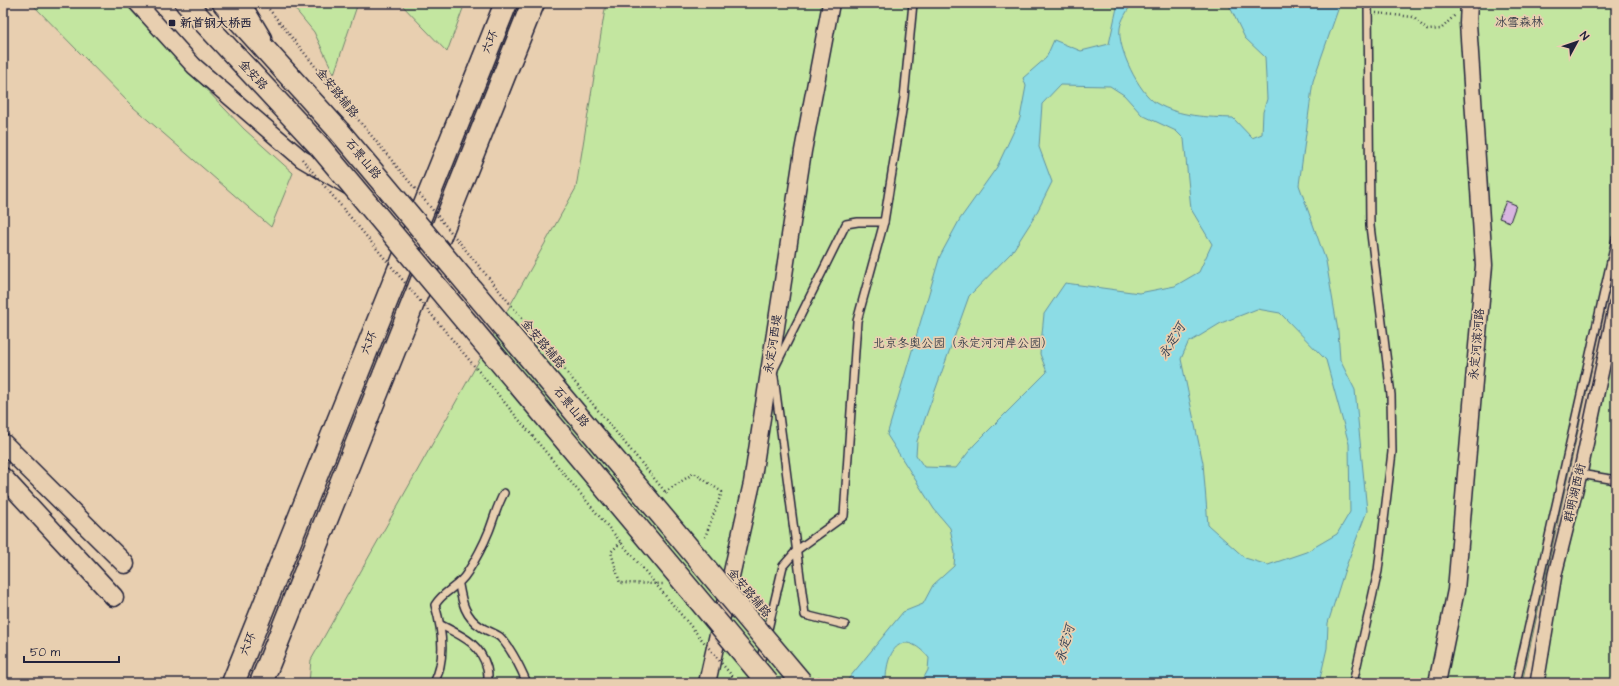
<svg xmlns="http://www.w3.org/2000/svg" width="1619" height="686" viewBox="0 0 1619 686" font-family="'Architects Daughter','LXGW WenKai TC',sans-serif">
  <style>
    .green { fill: #c3e6a0; stroke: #72846e }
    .water { fill: #8cdce5; stroke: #6292a1; fill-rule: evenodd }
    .building { fill: #d8b6e0; stroke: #22223b }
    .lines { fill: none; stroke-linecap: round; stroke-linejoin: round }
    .service-casing { stroke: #22223b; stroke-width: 10 }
    .minor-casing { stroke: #22223b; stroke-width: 16 }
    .tertiary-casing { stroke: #22223b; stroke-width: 19 }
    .secondary-casing { stroke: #22223b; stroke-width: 21 }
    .primary-casing { stroke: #22223b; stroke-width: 24 }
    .motorway-casing { stroke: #22223b; stroke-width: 25 }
    .path { stroke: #22223b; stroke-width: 2.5; stroke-dasharray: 1 3; stroke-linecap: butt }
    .service { stroke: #e8cfb0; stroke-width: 7 }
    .minor { stroke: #e8cfb0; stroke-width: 13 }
    .tertiary { stroke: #e8cfb0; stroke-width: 16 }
    .secondary { stroke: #e8cfb0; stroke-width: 18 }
    .primary { stroke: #e8cfb0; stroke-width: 21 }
    .motorway { stroke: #e8cfb0; stroke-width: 22 }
    .primary-bridge-casing { stroke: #22223b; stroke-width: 24; stroke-linecap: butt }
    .path-bridge { stroke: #22223b; stroke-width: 2.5; stroke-dasharray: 1 3; stroke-linecap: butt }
    .primary-bridge { stroke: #e8cfb0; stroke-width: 21 }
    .poi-dot { fill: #22223b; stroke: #e8cfb0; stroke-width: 1.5 }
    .labels { text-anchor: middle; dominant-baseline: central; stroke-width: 3.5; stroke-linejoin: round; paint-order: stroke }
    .park-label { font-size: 12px; fill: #3a3f4a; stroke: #e8cfb0 }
    .poi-label { font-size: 12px; font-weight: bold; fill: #22223b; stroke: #e8cfb0; text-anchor: start }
    .street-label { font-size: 12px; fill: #22223b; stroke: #e8cfb0 }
    .water-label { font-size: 13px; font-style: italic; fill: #323e54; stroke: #e8cfb0 }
  </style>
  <rect width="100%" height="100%" fill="#e8cfb0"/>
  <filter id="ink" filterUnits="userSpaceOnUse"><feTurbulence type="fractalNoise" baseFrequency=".025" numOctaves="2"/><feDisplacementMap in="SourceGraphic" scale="8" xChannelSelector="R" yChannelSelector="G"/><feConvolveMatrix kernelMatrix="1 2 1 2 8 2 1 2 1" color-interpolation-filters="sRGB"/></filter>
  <g filter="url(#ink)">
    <!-- green -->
    <g class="green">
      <path d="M 31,3 L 124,3 L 244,129 L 293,173 L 271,227 L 133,107 Z"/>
      <path d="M 290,3 L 358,3 L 334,74 L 314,32 Z"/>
      <path d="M 400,3 L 465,3 L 447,52 Z"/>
      <path d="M 606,3 L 1616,3 L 1616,260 L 1522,683 L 309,683 L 311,660 L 576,188 Z"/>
      <path d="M 1616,277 L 1616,683 L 1532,683 L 1539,654 Z"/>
    </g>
    <!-- water -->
    <path class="water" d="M 1118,3 L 1132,3 C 1128,10 1121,20 1120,28 C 1117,48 1139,93 1156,103 C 1180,117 1207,117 1233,118 L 1252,138 L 1262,134 L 1263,112 L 1267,99 L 1265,57 L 1245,38 L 1228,3 L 1340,4 L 1313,81 L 1299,185 L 1326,261 L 1338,331 L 1340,360 L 1355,390 L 1367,511 L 1345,569 L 1328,623 L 1327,648 L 1319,683 L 921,683 L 928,670 L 929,658 C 903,627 886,649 886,681 L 888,683 L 845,683 L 903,612 L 923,604 L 933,585 L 954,566 L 955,553 L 950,528 L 934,509 L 887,435 L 940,256 L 960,219 L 997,167 L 1020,118 L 1026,86 L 1023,78 L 1046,58 L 1054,40 L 1081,51 L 1109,44 ZM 1060,85 L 1110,86 L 1124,95 L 1142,115 L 1176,131 L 1184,139 L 1191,209 L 1212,244 L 1199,272 L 1175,286 L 1139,293 L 1065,283 L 1044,314 L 1040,354 L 1047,372 L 974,445 L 956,468 L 924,467 L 916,455 L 917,441 L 969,296 L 1012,252 L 1035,216 L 1052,182 L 1039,147 L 1042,104 ZM 1257,309 L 1280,313 L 1326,360 L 1349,444 L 1350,512 L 1337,534 L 1306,552 L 1268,565 L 1245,558 L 1208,525 L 1203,463 L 1181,359 L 1188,343 L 1221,323 Z"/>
    <!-- building -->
    <path class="building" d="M 1506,201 L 1516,205 L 1510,222 L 1499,218 Z"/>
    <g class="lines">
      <defs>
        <g id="service">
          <path d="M 775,367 L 846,224 L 858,222 L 884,222"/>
          <path d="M 774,377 L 805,615 L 845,625"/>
          <path d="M 1580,474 L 1616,480"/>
          <path d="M 459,585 C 462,602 465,617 481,627 C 487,631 495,633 500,637 C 511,648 521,669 527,683"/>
          <path d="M 441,625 C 462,636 480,643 487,668 C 488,674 489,677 487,683"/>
          <path d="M 759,667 L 783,566 L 797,550 L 844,516 L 857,321 L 884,222 L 904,98 L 913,3"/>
          <path d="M 434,683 C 446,660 442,629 435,605 C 444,590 458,588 467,573 C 476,559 483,546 489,531 C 494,518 497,506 504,493"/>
          <path d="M 1353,683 L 1378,571 L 1392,452 L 1391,395 L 1370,226 L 1368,3"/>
          <path d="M 1516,683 L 1616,239"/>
        </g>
        <path id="minor" d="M 1537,683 L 1555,574 L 1580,474 L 1616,304"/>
        <g id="tertiary">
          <path d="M 137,3 L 194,66 L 302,159 L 348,186"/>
          <path d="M 242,3 L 263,38"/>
          <path d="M 707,683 L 752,483 L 803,151 L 831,3"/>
          <path d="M 1437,683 L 1456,590 L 1484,265 L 1468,23 L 1469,3"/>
        </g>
        <g id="secondary">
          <path d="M 3,443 L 125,564"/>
          <path d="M 3,477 L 114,597"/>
        </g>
        <g id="primary">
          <path d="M 186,3 L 320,147"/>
          <path d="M 223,3 L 339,131"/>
        </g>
        <g id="motorway">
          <path d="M 233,683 L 506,3"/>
          <path d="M 261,683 L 533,3"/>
        </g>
      </defs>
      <!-- service casing -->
      <use href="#service" class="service-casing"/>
      <!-- minor casing -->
      <use href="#minor" class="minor-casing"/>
      <!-- tertiary casing -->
      <use href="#tertiary" class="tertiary-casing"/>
      <!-- secondary casing -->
      <use href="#secondary" class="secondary-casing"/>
      <!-- primary casing -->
      <use href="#primary" class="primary-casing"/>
      <!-- motorway casing -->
      <use href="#motorway" class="motorway-casing"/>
      <!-- path -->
      <g class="path">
        <path d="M 264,3 L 356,117"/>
        <path d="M 1376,13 L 1413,17 L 1427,30 L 1441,29 L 1455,15"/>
        <path d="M 665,492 L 694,473 L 722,492 L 704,540"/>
        <path d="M 621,542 L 611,552 L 620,583 L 665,584"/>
      </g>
      <!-- service -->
      <use href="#service" class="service"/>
      <!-- minor -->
      <use href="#minor" class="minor"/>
      <!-- tertiary -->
      <use href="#tertiary" class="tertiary"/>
      <!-- secondary -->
      <use href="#secondary" class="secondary"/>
      <!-- primary -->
      <use href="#primary" class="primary"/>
      <!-- motorway -->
      <use href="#motorway" class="motorway"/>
      <defs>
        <g id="primary-bridge">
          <path d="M 339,131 L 802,683"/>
          <path d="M 320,147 L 768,683"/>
        </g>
      </defs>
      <!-- primary-bridge casing -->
      <use href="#primary-bridge" class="primary-bridge-casing"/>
      <!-- path-bridge -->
      <g class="path-bridge">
        <path d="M 356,117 L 667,494"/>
        <path d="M 302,159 L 738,683"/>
        <path d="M 818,677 L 823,683"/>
      </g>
      <!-- primary-bridge -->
      <use href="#primary-bridge" class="primary-bridge"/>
    </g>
  </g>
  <!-- markers -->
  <rect class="poi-dot" x="168" y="19" width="8" height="8" rx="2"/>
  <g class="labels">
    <!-- park labels -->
    <g class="park-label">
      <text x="1519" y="22">冰雪森林</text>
      <text x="963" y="343">北京冬奥公园（永定河河岸公园）</text>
    </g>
    <!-- poi labels -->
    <g class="poi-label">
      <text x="180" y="23">新首钢大桥西</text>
    </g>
    <!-- street labels -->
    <g class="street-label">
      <text transform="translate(490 42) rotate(-68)">六环</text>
      <text transform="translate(253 75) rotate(47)">金安路</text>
      <text transform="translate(337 93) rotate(51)">金安路辅路</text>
      <text transform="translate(363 159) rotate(50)">石景山路</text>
      <text transform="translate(369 343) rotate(-68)">六环</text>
      <text transform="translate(543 344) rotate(50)">金安路辅路</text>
      <text transform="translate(773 344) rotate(-81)">永定河西堤</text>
      <text transform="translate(1477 344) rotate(-85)">永定河滨河路</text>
      <text transform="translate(571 407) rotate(50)">石景山路</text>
      <text transform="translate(1575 493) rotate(-77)">群明湖西街</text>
      <text transform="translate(749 593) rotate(50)">金安路辅路</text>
      <text transform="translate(248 644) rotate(-68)">六环</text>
    </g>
    <!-- water labels -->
    <g class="water-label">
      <text transform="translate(1172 341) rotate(-59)">永定河</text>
      <text transform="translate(1065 644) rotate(-74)">永定河</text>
    </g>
  </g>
  <!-- margin -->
  <rect width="1619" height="686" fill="none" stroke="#e8cfb0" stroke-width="16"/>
  <rect x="8" y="8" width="1603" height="670" fill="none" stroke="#22223b" stroke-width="1.5" filter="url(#ink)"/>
  <!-- north arrow -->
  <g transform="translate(1577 42) rotate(50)" stroke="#e8cfb0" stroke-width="3" paint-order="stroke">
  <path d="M0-3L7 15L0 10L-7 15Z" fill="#22223b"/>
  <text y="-6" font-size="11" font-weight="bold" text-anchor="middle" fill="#22223b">N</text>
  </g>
  <!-- scale -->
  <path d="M24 656v6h95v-6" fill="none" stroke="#22223b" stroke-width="2"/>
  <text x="30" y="656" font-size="12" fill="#22223b" stroke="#e8cfb0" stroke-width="3" paint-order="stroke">50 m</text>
</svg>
